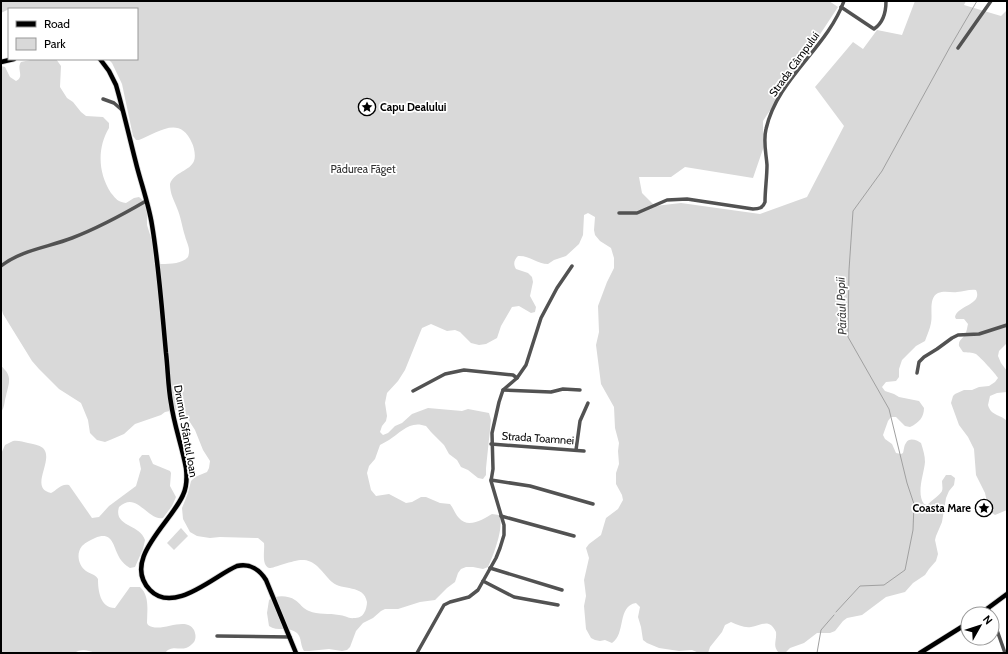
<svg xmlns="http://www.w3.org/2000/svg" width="1008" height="654" viewBox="0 0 1008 654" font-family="Cabin,sans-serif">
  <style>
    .green { fill: #d9d9d9 }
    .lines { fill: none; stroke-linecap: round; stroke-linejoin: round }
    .stream { stroke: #a0a0a0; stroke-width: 1 }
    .major-casing { stroke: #dbdbdb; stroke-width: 6 }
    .minor { stroke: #525252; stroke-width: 3.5 }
    .major { stroke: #000; stroke-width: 4.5 }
    .labels { text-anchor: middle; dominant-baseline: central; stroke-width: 3.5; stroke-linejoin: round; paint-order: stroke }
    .street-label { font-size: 11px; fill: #000; stroke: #fff }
    .poi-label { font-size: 11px; font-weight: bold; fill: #000; stroke: #fff; text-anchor: start }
    .park-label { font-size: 11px; fill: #303030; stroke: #fff }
    .water-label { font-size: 12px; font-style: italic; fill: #414141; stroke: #fff }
  </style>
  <rect width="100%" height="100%" fill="#fff"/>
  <!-- green -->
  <g class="green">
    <path d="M 1,1 L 829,1 L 838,7 L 763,121 L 763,149 L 753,178 L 685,167 L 671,177 L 639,177 L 642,193 L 655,206 L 681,203 L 760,214 L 807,197 L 844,126 L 815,87 L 853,42 L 863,49 L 877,30 L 902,35 L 915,1 L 966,1 L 964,5 L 1001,16 L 1007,10 L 1007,343 L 999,351 L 998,356 L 1001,363 L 1007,371 L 1007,392 L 997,393 L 990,396 L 988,405 C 991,416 1000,414 1007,421 L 1007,510 L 995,515 L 989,511 L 985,493 L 976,475 L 974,449 L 968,437 L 959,425 L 951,403 L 953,396 L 955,394 L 964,390 L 972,390 L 979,387 L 989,386 L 995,382 L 998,378 C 996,374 980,357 976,354 C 972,352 967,353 963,352 L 959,346 C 958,340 963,339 965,334 C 967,331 967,328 968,324 L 964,319 L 956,319 L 955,317 C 958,305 983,305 976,290 C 969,289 964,292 957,292 C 951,293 945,290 938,293 C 928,298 933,314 931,323 C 930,329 927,335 925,341 L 916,346 L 902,360 L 899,369 L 899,377 L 896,381 L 886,382 L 882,387 L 885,391 L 894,394 L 899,397 L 919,401 L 924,408 C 924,417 919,423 910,427 L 905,426 L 896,417 L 891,417 L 888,421 L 883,435 L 885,439 L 892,444 L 896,453 L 901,454 L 903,453 C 904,450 904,445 906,443 C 909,437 917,440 921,443 C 923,449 925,456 925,462 C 924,474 916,493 924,504 L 927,505 C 930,502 941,494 942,491 C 943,488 942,484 942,481 L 946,475 L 951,475 L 955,478 L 954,485 L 949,491 L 946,498 L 942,522 L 936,536 L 935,540 L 938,554 L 936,561 L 929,569 L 925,575 L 913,583 L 905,592 L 886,597 L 862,615 L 847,618 L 843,621 L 835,631 L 830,633 L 817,633 L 804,643 L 790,648 L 785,653 L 779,653 C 772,646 777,641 776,632 C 769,617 761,626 751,627 C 744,628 738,625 731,622 L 725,625 L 722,632 L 710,647 L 708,653 L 699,653 L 692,650 L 679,651 L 659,648 L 647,643 L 643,640 L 641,627 L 638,617 L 640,607 L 636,603 C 617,606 626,634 612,643 L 605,640 L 600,641 L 595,640 L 591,638 L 586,629 L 584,606 L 586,596 L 584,580 L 589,558 L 586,548 L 589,544 L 601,535 L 606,518 L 618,509 L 623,500 L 622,495 L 616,484 L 616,473 L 619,464 L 618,451 L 619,443 L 615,428 L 614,407 L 601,384 L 596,345 L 599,332 L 598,306 L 607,282 L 614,268 L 614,258 L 611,248 L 600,241 L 595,235 L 594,230 L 595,217 L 588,213 L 584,215 L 583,235 L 579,244 L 566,256 L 554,260 L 548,264 C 537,264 529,255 518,256 C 514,260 513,264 516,269 L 528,273 L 532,277 L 533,282 L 530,296 L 536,307 L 535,312 L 531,313 L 519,306 L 512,307 L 501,326 L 497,338 L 486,344 L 479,345 L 471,343 L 460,332 L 455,330 L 447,331 L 431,324 L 422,328 L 405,370 L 398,381 L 387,393 L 385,403 L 387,416 L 386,421 L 382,426 L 380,432 L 383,435 L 388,433 L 395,426 L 402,423 L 412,414 L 428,408 L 462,411 L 468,409 L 489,413 L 491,420 L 486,468 L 486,475 L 483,479 L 478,478 L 468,470 L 461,467 L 457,460 L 449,454 L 444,445 L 431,432 L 426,426 C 410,420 401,432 389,440 C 386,442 383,443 380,445 L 375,459 L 369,466 L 367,473 L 371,490 L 376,496 L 389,494 L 406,503 L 412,502 L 421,497 L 426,497 L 440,503 L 450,504 C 454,509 455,514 459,518 C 468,529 484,519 492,514 L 499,515 C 505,526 493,556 488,567 L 483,569 L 473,567 L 466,567 L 461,569 L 458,573 L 455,582 L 447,588 L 435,600 L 420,602 L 398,609 L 385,609 L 381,611 L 373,618 L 363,623 L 356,631 L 350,647 L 347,650 L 342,651 L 329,649 L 309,651 L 304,651 C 300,645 302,638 297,633 C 289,626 277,632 269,626 L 267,613 L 269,600 C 275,595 288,595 295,600 C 300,603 303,609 309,611 C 318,615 329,613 339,615 C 344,615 349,619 354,618 C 358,618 362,617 364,613 C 366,610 367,605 367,602 C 364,584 342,591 332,582 C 323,574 317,561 304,560 C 294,559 272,569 269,568 C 261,565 265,550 264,543 L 258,538 L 220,537 L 210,538 L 197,536 L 190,532 L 183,519 L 182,508 L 188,493 L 191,481 L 195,477 L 207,472 L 209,468 L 210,461 L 203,450 L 195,430 L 182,410 L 180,409 L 165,412 L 161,415 L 135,424 L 124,434 L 110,440 L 105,442 L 97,440 L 90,433 L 88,420 L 81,403 L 59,389 L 39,369 L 32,361 L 3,314 L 1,307 L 1,66 L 5,67 L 10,77 L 16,81 C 25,77 16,69 21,62 L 35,59 L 56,59 L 61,66 L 60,87 L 67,98 L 73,102 L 81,112 L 86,116 L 103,117 L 109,123 L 109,128 C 97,148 98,173 111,193 C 116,199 118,202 126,203 L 134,198 L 139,197 L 145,202 L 147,210 L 147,225 L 153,244 L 154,264 C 165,264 181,265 188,257 C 191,248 187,244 185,236 C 182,227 181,217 177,208 C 174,200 170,194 170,184 C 174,172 190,171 194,161 C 196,156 194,147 192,143 C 180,114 157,133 139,140 L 136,140 L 133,136 L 122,84 L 112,63 L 108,59 L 137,59 L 137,9 L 9,9 L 1,13 Z"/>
    <path d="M 1,366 C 13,376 9,383 6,396 C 4,402 5,407 1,412 Z"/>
    <path d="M 13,441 C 18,440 23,442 28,443 C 33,444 39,445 43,448 C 55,460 28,488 51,493 C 57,490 61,483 69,485 L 92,518 L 99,517 L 109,506 L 136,486 L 141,469 L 139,459 L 142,455 L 149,455 L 153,464 L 170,471 L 171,473 L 170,486 L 176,497 L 172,506 L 163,518 C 147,521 137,490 119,507 C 113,527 140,524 145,540 L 143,549 L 135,567 L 130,568 C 125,565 120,560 118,555 C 113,545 112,531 95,538 C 91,540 86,542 82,546 C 76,553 78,565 86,571 C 90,574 95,574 98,579 C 98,590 100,608 115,608 L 130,587 L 140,587 C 150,596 147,611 147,623 L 148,625 C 161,634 185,615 194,630 C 196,635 196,638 194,642 C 192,644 189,647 186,648 C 178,650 171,645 165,653 L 95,653 C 87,650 81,649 74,653 L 1,653 L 1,454 L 5,445 Z"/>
    <path d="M 181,528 L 188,536 L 174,550 L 167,543 Z"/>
  </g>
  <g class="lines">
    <!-- stream -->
    <g class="stream">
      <path d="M 836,612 L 860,586 L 884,585 L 905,570 L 913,530 L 914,504 L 907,483 L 889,409 L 848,337 L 849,270 L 853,211 L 882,171 L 950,47 L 977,1"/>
      <path d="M 817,653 L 821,630 L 834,615"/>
    </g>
    <defs>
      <g id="major">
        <path d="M 100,59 L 109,71 L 116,85 C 124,113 130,140 137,167 C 142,186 149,206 152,225 C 159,267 162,311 166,353 C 168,370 168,387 171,403 C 174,425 182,446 186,468 C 187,477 187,487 183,495 C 171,523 121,560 150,590 C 174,615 215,575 237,566 C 250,563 260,570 266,580 L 296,653"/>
        <path d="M 1,62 L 14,59"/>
        <path d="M 980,614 L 1007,594"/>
        <path d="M 920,653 L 968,623"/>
      </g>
    </defs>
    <!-- major casing -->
    <use href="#major" class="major-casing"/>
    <!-- minor -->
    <g class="minor">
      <path d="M 841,7 L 874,29 C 883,23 886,11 886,1"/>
      <path d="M 958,48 L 991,1"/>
      <path d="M 103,99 L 114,103 L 122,110"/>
      <path d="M 619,213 L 637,213 L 667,200 L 687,199 L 753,209 C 759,209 763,208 765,202 C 765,190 767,177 767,165 C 766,152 763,141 766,129 C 777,79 827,48 844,1"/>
      <path d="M 1,266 C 21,250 49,247 72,238 C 98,228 122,215 146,201"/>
      <path d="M 917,373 L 919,362 L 924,357 L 937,349 L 952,338 L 958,335 L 979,334 L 1007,325"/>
      <path d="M 503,390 L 551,392 L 563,389 L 580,390"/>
      <path d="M 413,391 L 445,374 L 464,370 L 513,375 L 517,378"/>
      <path d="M 491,444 L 584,451"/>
      <path d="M 576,450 L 580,421 L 588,403"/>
      <path d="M 491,480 L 530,486 L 593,504"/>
      <path d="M 501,516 L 574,536"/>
      <path d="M 490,568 L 562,590"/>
      <path d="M 483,581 L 514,597 L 558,605"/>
      <path d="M 988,608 L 991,614"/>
      <path d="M 992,616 L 1005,653"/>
      <path d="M 217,636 L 290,637"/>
      <path d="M 417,653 L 444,605 L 450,602 L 469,597 L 478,590 L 496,558 L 500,548 L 504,535 L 504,525 L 491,481 L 493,469 L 492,433 L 499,402 L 503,390 L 517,378 L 526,365 L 541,318 L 557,288 L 572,266"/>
    </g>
    <!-- major -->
    <use href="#major" class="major"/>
  </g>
  <!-- icons -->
  <defs>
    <symbol id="sight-ring" viewBox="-11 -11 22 22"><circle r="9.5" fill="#fff" stroke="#000" stroke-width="1.5"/><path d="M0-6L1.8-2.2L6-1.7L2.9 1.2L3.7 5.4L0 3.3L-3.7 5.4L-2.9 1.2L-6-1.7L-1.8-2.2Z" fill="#000"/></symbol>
  </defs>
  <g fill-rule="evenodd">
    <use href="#sight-ring" x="357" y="97" width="20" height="20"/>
    <use href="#sight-ring" x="974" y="498" width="20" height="20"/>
  </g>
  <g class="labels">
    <!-- street labels -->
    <g class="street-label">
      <text transform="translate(794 64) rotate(-54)">Strada Câmpului</text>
      <text transform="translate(186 431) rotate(80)">Drumul Sfântul Ioan</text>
      <text transform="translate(538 438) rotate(4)">Strada Toamnei</text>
    </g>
    <!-- poi labels -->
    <g class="poi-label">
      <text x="380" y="107">Capu Dealului</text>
      <text x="971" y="508" text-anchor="end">Coasta Mare</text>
    </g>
    <!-- park labels -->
    <g class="park-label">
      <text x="363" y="169">Pădurea Făget</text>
    </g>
    <!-- water labels -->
    <g class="water-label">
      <text transform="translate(841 306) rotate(-92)">Pârâul Popii</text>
    </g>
  </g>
  <!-- border -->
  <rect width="1008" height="654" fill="none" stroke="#000000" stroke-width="4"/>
  <!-- legend -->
  <rect x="8" y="8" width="130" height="52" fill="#ffffff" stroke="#999999"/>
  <rect x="16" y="21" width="20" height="6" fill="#000000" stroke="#999999"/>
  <text x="44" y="28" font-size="12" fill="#000000">Road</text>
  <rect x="16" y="38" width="20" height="12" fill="#d9d9d9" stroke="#999999"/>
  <text x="44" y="48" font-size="12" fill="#000000">Park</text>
  <!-- north arrow -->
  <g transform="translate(980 626) rotate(51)"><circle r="19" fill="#ffffff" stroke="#999999"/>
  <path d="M0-3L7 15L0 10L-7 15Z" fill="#000000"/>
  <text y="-6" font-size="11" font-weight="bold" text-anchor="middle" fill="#000000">N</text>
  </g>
</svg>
